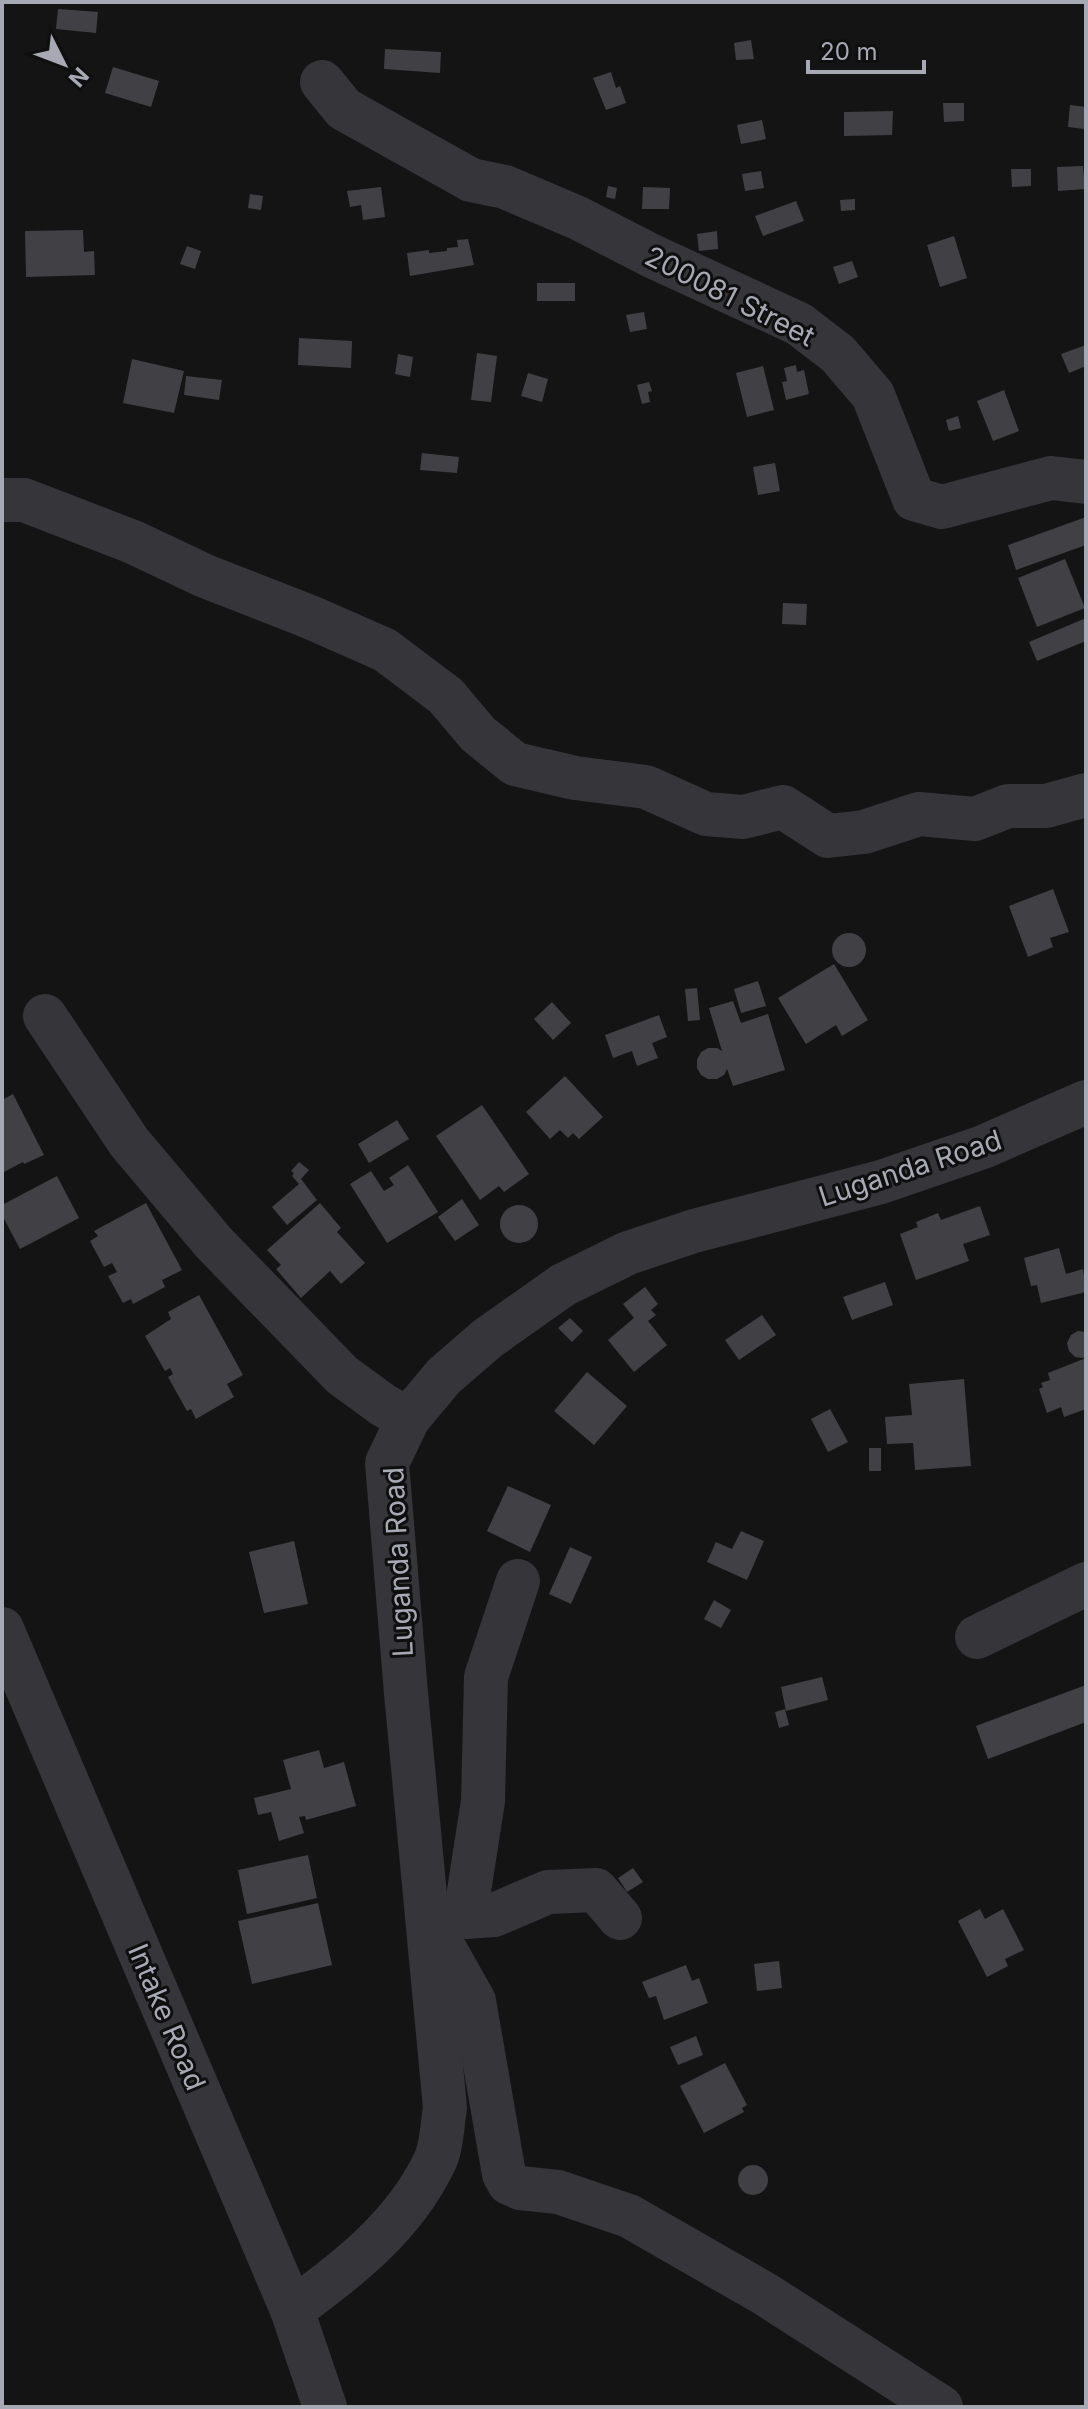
<svg xmlns="http://www.w3.org/2000/svg" width="1088" height="2409" viewBox="0 0 1088 2409" font-family="Inter,sans-serif">
  <style>
    .building { fill: #414145 }
    .lines { fill: none; stroke-linecap: round; stroke-linejoin: round }
    .minor { stroke: #35353a; stroke-width: 44 }
    .labels { text-anchor: middle; dominant-baseline: central; stroke-width: 6; stroke-linejoin: round; paint-order: stroke }
    .street-label { font-size: 28px; fill: #a7a9b4; stroke: #0f0f10 }
  </style>
  <rect width="100%" height="100%" fill="#141415"/>
  <!-- building -->
  <g class="building">
    <path d="M 58,9 L 98,12 L 96,33 L 56,29 Z"/>
    <path d="M 751,40 L 754,59 L 736,60 L 734,43 Z"/>
    <path d="M 385,49 L 441,52 L 440,73 L 384,69 Z"/>
    <path d="M 113,67 L 159,81 L 151,107 L 105,93 Z"/>
    <path d="M 611,72 L 616,88 L 620,86 L 626,103 L 606,110 L 593,78 Z"/>
    <path d="M 943,103 L 964,103 L 964,121 L 944,122 Z"/>
    <path d="M 1070,105 L 1086,107 L 1084,129 L 1068,127 Z"/>
    <path d="M 893,111 L 892,135 L 844,136 L 844,112 Z"/>
    <path d="M 762,120 L 766,139 L 741,144 L 737,125 Z"/>
    <path d="M 1083,166 L 1085,189 L 1058,191 L 1057,167 Z"/>
    <path d="M 1011,169 L 1031,169 L 1031,186 L 1012,187 Z"/>
    <path d="M 761,171 L 764,188 L 745,191 L 742,174 Z"/>
    <path d="M 608,186 L 617,188 L 615,199 L 606,197 Z"/>
    <path d="M 381,187 L 385,217 L 363,220 L 361,205 L 350,207 L 347,191 Z"/>
    <path d="M 643,187 L 670,188 L 669,209 L 642,209 Z"/>
    <path d="M 250,194 L 263,196 L 261,210 L 248,208 Z"/>
    <path d="M 855,199 L 855,210 L 841,211 L 840,200 Z"/>
    <path d="M 796,201 L 804,221 L 763,236 L 755,216 Z"/>
    <path d="M 83,230 L 84,252 L 94,251 L 95,275 L 26,277 L 25,231 Z"/>
    <path d="M 717,231 L 718,249 L 699,251 L 697,234 Z"/>
    <path d="M 954,236 L 967,278 L 940,287 L 927,245 Z"/>
    <path d="M 468,239 L 474,265 L 410,276 L 407,253 L 429,250 L 429,253 L 447,251 L 447,248 L 458,247 L 457,240 Z"/>
    <path d="M 187,246 L 201,251 L 195,269 L 180,264 Z"/>
    <path d="M 852,261 L 858,277 L 839,284 L 833,267 Z"/>
    <rect x="537" y="283" width="38" height="18"/>
    <path d="M 644,312 L 647,329 L 630,332 L 626,315 Z"/>
    <path d="M 299,338 L 352,341 L 351,368 L 298,365 Z"/>
    <path d="M 1086,345 L 1086,366 L 1069,373 L 1061,354 Z"/>
    <path d="M 477,353 L 497,356 L 491,402 L 471,400 Z"/>
    <path d="M 398,354 L 413,357 L 410,377 L 395,374 Z"/>
    <path d="M 132,359 L 184,371 L 174,413 L 123,403 Z"/>
    <path d="M 796,365 L 797,372 L 804,370 L 809,394 L 786,400 L 782,382 L 787,381 L 784,368 Z"/>
    <path d="M 763,366 L 774,410 L 747,417 L 736,373 Z"/>
    <path d="M 528,373 L 548,379 L 542,402 L 521,396 Z"/>
    <path d="M 186,376 L 222,380 L 219,400 L 184,395 Z"/>
    <path d="M 649,382 L 652,391 L 648,392 L 650,402 L 642,404 L 637,385 Z"/>
    <path d="M 1004,390 L 1019,431 L 993,441 L 977,401 Z"/>
    <path d="M 958,416 L 961,428 L 949,431 L 946,420 Z"/>
    <path d="M 422,453 L 459,457 L 457,473 L 420,470 Z"/>
    <path d="M 775,463 L 780,491 L 758,495 L 753,467 Z"/>
    <path d="M 1086,517 L 1086,545 L 1016,570 L 1008,545 Z"/>
    <path d="M 1065,559 L 1085,608 L 1037,627 L 1018,578 Z"/>
    <path d="M 783,603 L 807,604 L 806,625 L 782,624 Z"/>
    <path d="M 1086,618 L 1086,641 L 1037,661 L 1029,642 Z"/>
    <path d="M 1053,889 L 1069,932 L 1050,938 L 1053,947 L 1028,957 L 1009,906 Z"/>
    <circle cx="849" cy="950" r="17"/>
    <path d="M 834,964 L 868,1020 L 842,1036 L 836,1025 L 806,1044 L 778,998 Z"/>
    <path d="M 758,981 L 766,1006 L 741,1013 L 734,989 Z"/>
    <path d="M 697,988 L 700,1020 L 688,1021 L 685,989 Z"/>
    <path d="M 733,1001 L 741,1023 L 768,1014 L 785,1070 L 733,1086 L 727,1069 L 724,1075 L 717,1079 L 708,1079 L 701,1075 L 697,1068 L 697,1060 L 701,1052 L 708,1048 L 717,1048 L 722,1051 L 709,1008 Z"/>
    <path d="M 552,1002 L 571,1023 L 553,1040 L 534,1019 Z"/>
    <path d="M 659,1015 L 667,1037 L 652,1043 L 658,1058 L 637,1066 L 632,1051 L 613,1058 L 605,1035 Z"/>
    <path d="M 565,1076 L 603,1117 L 579,1139 L 573,1133 L 568,1138 L 560,1130 L 550,1139 L 526,1112 Z"/>
    <path d="M 13,1094 L 44,1155 L 24,1164 L 23,1162 L 2,1173 L 2,1100 Z"/>
    <path d="M 482,1105 L 529,1174 L 504,1192 L 499,1186 L 480,1200 L 436,1136 Z"/>
    <path d="M 397,1120 L 409,1139 L 369,1163 L 358,1144 Z"/>
    <path d="M 299,1162 L 309,1170 L 301,1179 L 317,1200 L 287,1225 L 272,1207 L 299,1184 L 292,1176 L 294,1173 L 291,1171 Z"/>
    <path d="M 408,1165 L 438,1212 L 387,1243 L 350,1184 L 371,1171 L 384,1191 L 394,1185 L 389,1178 Z"/>
    <path d="M 57,1176 L 79,1218 L 20,1249 L 2,1215 L 2,1205 Z"/>
    <path d="M 462,1199 L 479,1225 L 455,1241 L 438,1217 Z"/>
    <path d="M 146,1203 L 182,1270 L 162,1280 L 165,1287 L 133,1304 L 131,1299 L 123,1303 L 108,1276 L 117,1272 L 112,1263 L 104,1267 L 90,1241 L 98,1236 L 94,1231 Z"/>
    <path d="M 320,1203 L 341,1228 L 337,1232 L 365,1263 L 341,1284 L 330,1271 L 301,1298 L 276,1269 L 281,1265 L 267,1250 Z"/>
    <circle cx="519" cy="1224" r="19"/>
    <path d="M 980,1206 L 990,1235 L 963,1244 L 969,1261 L 916,1280 L 900,1234 L 918,1227 L 916,1222 L 938,1213 L 941,1220 Z"/>
    <path d="M 1059,1248 L 1066,1274 L 1083,1269 L 1086,1292 L 1041,1303 L 1037,1285 L 1031,1286 L 1024,1258 Z"/>
    <path d="M 885,1282 L 893,1305 L 852,1320 L 843,1297 Z"/>
    <path d="M 645,1287 L 658,1304 L 651,1310 L 656,1315 L 648,1321 L 667,1345 L 634,1372 L 608,1340 L 634,1318 L 623,1304 Z"/>
    <path d="M 199,1295 L 243,1375 L 227,1384 L 234,1397 L 196,1419 L 191,1409 L 187,1411 L 168,1377 L 173,1374 L 170,1368 L 165,1371 L 145,1336 L 171,1319 L 168,1312 Z"/>
    <path d="M 762,1315 L 776,1335 L 739,1360 L 725,1340 Z"/>
    <path d="M 570,1318 L 583,1331 L 572,1342 L 558,1328 Z"/>
    <path d="M 1078,1331 L 1086,1332 L 1086,1356 L 1083,1358 L 1075,1357 L 1069,1351 L 1067,1343 L 1071,1335 Z"/>
    <path d="M 1086,1358 L 1086,1409 L 1064,1417 L 1061,1407 L 1047,1413 L 1039,1389 L 1043,1387 L 1041,1383 L 1050,1380 L 1048,1373 Z"/>
    <path d="M 587,1372 L 627,1406 L 594,1445 L 554,1411 Z"/>
    <path d="M 964,1379 L 971,1466 L 915,1470 L 913,1443 L 887,1444 L 885,1417 L 912,1415 L 909,1384 Z"/>
    <path d="M 830,1409 L 848,1442 L 828,1452 L 811,1419 Z"/>
    <rect x="869" y="1448" width="12" height="23"/>
    <path d="M 508,1486 L 551,1505 L 530,1552 L 487,1531 Z"/>
    <path d="M 741,1531 L 764,1541 L 747,1580 L 707,1562 L 716,1542 L 732,1549 Z"/>
    <path d="M 294,1541 L 308,1604 L 264,1613 L 249,1552 Z"/>
    <path d="M 570,1547 L 592,1557 L 571,1604 L 549,1594 Z"/>
    <path d="M 714,1600 L 731,1610 L 721,1628 L 704,1619 Z"/>
    <path d="M 822,1677 L 828,1700 L 786,1711 L 781,1687 Z"/>
    <path d="M 1086,1685 L 1086,1722 L 988,1759 L 976,1726 Z"/>
    <path d="M 785,1709 L 789,1725 L 779,1728 L 775,1712 Z"/>
    <path d="M 319,1750 L 324,1768 L 344,1762 L 356,1806 L 306,1820 L 305,1816 L 299,1817 L 304,1833 L 279,1841 L 271,1812 L 258,1815 L 254,1798 L 291,1789 L 283,1760 Z"/>
    <path d="M 308,1855 L 317,1898 L 247,1914 L 238,1870 Z"/>
    <path d="M 633,1868 L 643,1882 L 627,1892 L 618,1878 Z"/>
    <path d="M 318,1903 L 332,1965 L 252,1984 L 238,1921 Z"/>
    <path d="M 980,1909 L 985,1919 L 1003,1909 L 1024,1950 L 1005,1959 L 1008,1966 L 987,1977 L 958,1921 Z"/>
    <path d="M 779,1961 L 782,1988 L 757,1991 L 754,1964 Z"/>
    <path d="M 686,1965 L 692,1981 L 699,1978 L 708,2003 L 664,2020 L 656,1996 L 649,1998 L 642,1982 Z"/>
    <path d="M 696,2036 L 703,2055 L 678,2065 L 670,2047 Z"/>
    <path d="M 725,2063 L 747,2105 L 742,2108 L 744,2112 L 704,2133 L 680,2086 Z"/>
    <circle cx="753" cy="2180" r="15"/>
  </g>
  <g class="lines">
    <!-- minor -->
    <g class="minor">
      <path d="M 322,82 L 344,109 L 471,180 L 505,187 L 578,218 L 652,256 L 799,324 L 838,354 L 873,395 L 914,499 L 942,507 L 1051,478 L 1086,482"/>
      <path d="M 2,500 L 24,500 L 133,542 L 205,576 L 310,617 L 385,650 L 446,696 L 478,734 L 515,764 L 575,778 L 646,787 L 706,814 L 743,817 L 783,807 L 828,836 L 864,832 L 919,814 L 975,819 L 1008,806 L 1046,806 L 1086,795"/>
      <path d="M 45,1016 L 129,1142 L 214,1243 L 342,1375 L 383,1405 L 408,1419"/>
      <path d="M 518,1581 L 486,1677 L 483,1801 L 465,1917 L 429,1921 L 474,2001 L 504,2174 L 509,2183 L 520,2188 L 558,2192 L 629,2216 L 765,2294 L 941,2407"/>
      <path d="M 2,1629 L 292,2310 L 325,2407"/>
      <path d="M 977,1637 L 1086,1584"/>
      <path d="M 465,1917 L 494,1915 L 548,1892 L 596,1890 L 620,1918"/>
      <path d="M 292,2310 C 347,2270 403,2227 434,2163 C 442,2148 442,2125 445,2108 L 406,1693 L 387,1463 L 408,1419 L 444,1376 L 488,1338 L 563,1285 L 628,1253 L 694,1231 L 881,1182 L 983,1147 L 1086,1102"/>
    </g>
  </g>
  <g class="labels">
    <!-- street labels -->
    <g class="street-label">
      <text transform="translate(730 296) rotate(27)">200081 Street</text>
      <text transform="translate(910 1168) rotate(-18)">Luganda Road</text>
      <text transform="translate(398 1562) rotate(-93)">Luganda Road</text>
      <text transform="translate(167 2017) rotate(67)">Intake Road</text>
    </g>
  </g>
  <!-- border -->
  <rect width="1088" height="2409" fill="none" stroke="#a7a9b4" stroke-width="8"/>
  <!-- north arrow -->
  <g transform="translate(64 64) rotate(132)" stroke="#0f0f10" stroke-width="6" paint-order="stroke">
  <path d="M0-6L14 30L0 20L-14 30Z" fill="#a7a9b4"/>
  <text y="-12" font-size="22" font-weight="bold" text-anchor="middle" fill="#a7a9b4">N</text>
  </g>
  <!-- scale -->
  <path d="M808 60v12h116v-12" fill="none" stroke="#a7a9b4" stroke-width="4"/>
  <text x="820" y="60" font-size="24" fill="#a7a9b4" stroke="#0f0f10" stroke-width="6" paint-order="stroke">20 m</text>
</svg>
